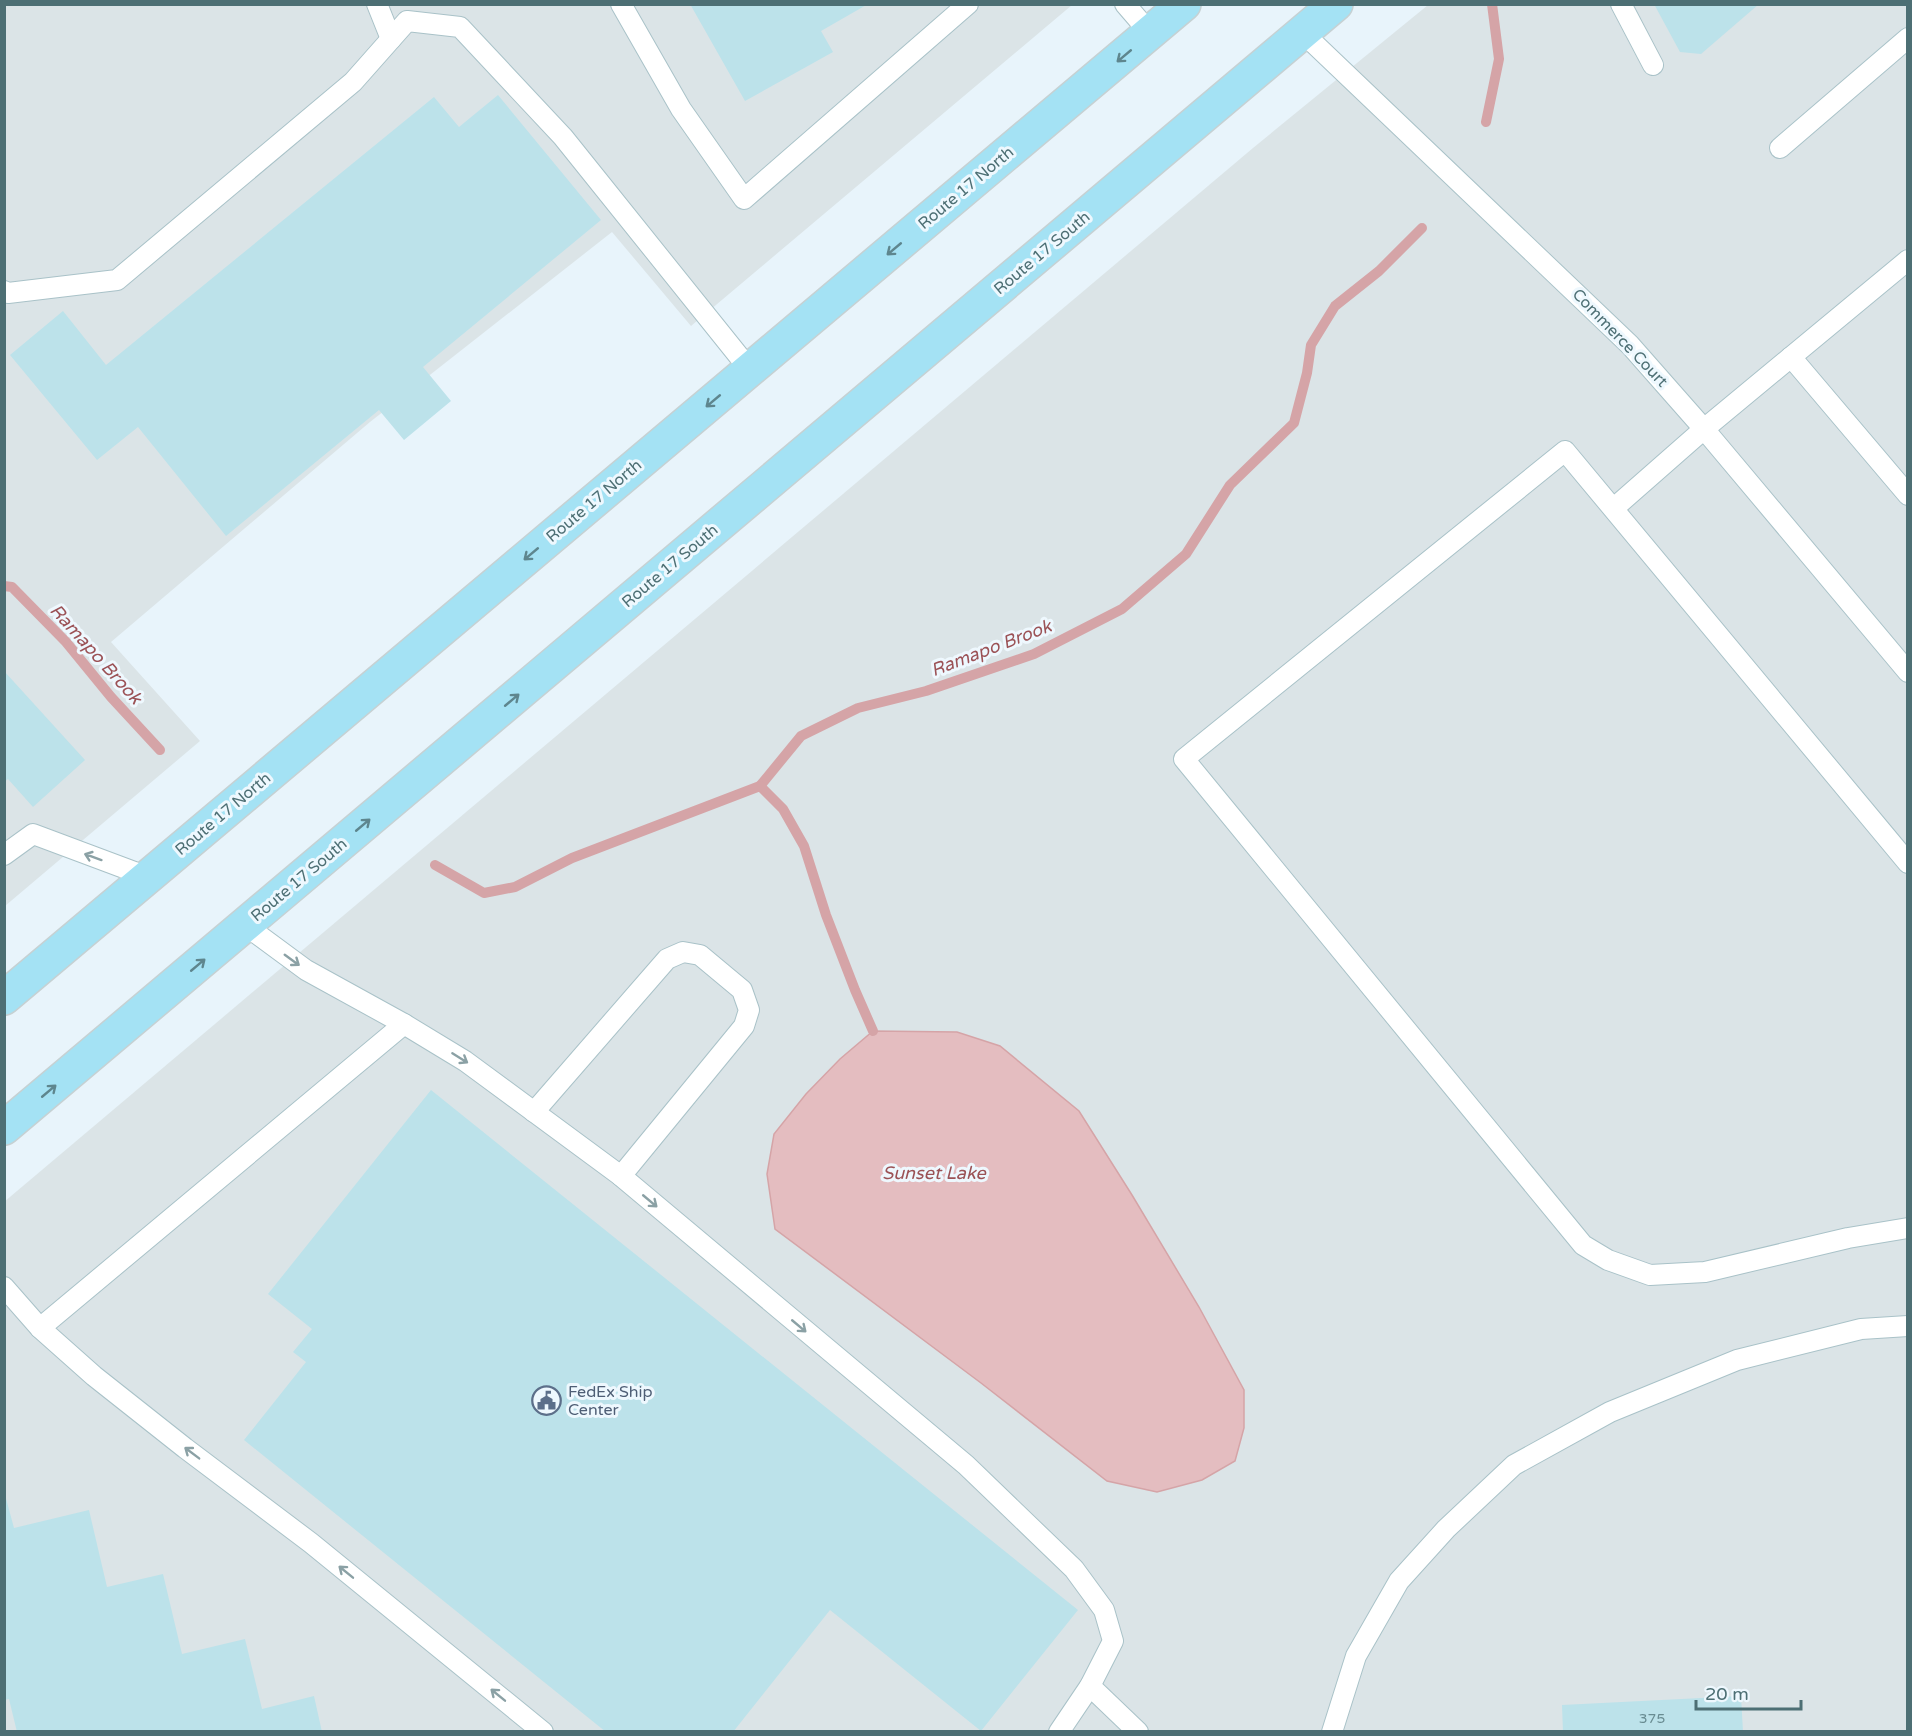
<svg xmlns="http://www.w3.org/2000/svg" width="1912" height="1736" viewBox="0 0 1912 1736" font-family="'Varela Round',sans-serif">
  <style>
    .industrial { fill: #dbe4e7 }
    .water { fill: #e4bdc0; stroke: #d5a4a7; stroke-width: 1.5 }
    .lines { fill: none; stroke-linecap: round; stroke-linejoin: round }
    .stream { stroke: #d5a4a7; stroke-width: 10 }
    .building { fill: #bce2ea }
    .service-casing { stroke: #a9c2c8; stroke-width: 22 }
    .trunk-casing { stroke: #c6d1d3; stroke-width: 36 }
    .service { stroke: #fff; stroke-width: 20 }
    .trunk { stroke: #a4e2f4; stroke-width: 33 }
    .oneway { stroke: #5e868e }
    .oneway2 { stroke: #8ba1a5 }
    .labels { text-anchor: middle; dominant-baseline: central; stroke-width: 6; stroke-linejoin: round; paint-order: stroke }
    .number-label { font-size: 14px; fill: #698c92 }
    .street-label { font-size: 16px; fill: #4d6f74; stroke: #eef8fe }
    .service-label { font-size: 16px; fill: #4e5e75; stroke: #eef8fe; text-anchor: start }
    .water-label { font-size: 18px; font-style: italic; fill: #9b5256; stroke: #eef8fe }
  </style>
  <rect width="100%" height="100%" fill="#e8f4fb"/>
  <!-- industrial -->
  <g class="industrial">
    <path d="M 5,5 L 1072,5 L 691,326 L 612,232 L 370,422 L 111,642 L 200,741 L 5,906 Z"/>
    <path d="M 1428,5 L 1907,5 L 1907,1731 L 5,1731 L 4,1202 L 1253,148 Z"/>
  </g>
  <!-- water -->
  <path class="water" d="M 873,1031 L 957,1032 L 1000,1046 L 1079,1111 L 1132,1195 L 1199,1307 L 1244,1390 L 1244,1428 L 1235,1461 L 1202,1480 L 1157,1492 L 1107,1481 L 981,1383 L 775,1229 L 767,1174 L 774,1134 L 806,1094 L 840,1059 Z"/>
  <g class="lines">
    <!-- stream -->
    <g class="stream">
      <path d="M 1486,122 L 1499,59 L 1492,4"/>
      <path d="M 4,586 L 12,587 L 66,642 L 111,697 L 160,750"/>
      <path d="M 760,786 L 801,736 L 858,708 L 926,691 L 1034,654 L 1122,609 L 1186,554 L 1230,485 L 1294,423 L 1307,373 L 1311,345 L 1335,306 L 1379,271 L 1422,228"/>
      <path d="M 435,865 L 484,893 L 515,887 L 572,858 L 760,786 L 783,809 L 804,846 L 826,915 L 855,990 L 873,1031"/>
    </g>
  </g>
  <!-- building -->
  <g class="building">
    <path d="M 690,4 L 868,4 L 821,31 L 833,52 L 745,101 Z"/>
    <path d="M 1654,4 L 1759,4 L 1701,54 L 1680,52 Z"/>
    <path d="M 498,95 L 601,220 L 423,367 L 451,401 L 404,440 L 379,410 L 226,536 L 138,427 L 97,460 L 10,355 L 63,311 L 106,365 L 434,97 L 459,127 Z"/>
    <path d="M 4,671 L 85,760 L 33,807 L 8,779 L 4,782 Z"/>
    <path d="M 431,1090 L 1078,1610 L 981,1731 L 830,1610 L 733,1732 L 606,1732 L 244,1440 L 306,1362 L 293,1352 L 312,1329 L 268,1294 Z"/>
    <path d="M 4,1491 L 14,1528 L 89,1510 L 107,1587 L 163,1574 L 182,1654 L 245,1639 L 262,1709 L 314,1696 L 322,1732 L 17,1732 L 9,1699 L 4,1700 Z"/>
    <path d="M 1741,1696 L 1743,1732 L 1563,1732 L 1562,1705 Z"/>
  </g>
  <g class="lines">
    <defs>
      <g id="service">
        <path d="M 377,4 L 391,39"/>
        <path d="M 621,4 L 681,109 L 744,199 L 968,4"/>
        <path d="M 1125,4 L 1150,33"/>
        <path d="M 1621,4 L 1653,65"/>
        <path d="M 1303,33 L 1630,345 L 1704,429 L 1908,672"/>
        <path d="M 1780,148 L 1908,38"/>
        <path d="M 4,291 L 8,293 L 117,280 L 353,82 L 407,21 L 460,27 L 563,137 L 750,370"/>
        <path d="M 1791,357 L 1908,495"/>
        <path d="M 1614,508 L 1704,429 L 1908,260"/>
        <path d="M 4,855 L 33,834 L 148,877"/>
        <path d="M 1908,863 L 1565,451 L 1184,759 L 1583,1245 L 1608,1260 L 1650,1275 L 1705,1272 L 1848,1238 L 1908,1228"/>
        <path d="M 245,925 L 306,970 L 404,1024 L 465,1061 L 621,1176 L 966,1465 L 1074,1569 L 1104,1610 L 1113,1641 L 1090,1686 L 1059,1732"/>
        <path d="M 534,1112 L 667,959 L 683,952 L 700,955 L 742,990 L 749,1010 L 744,1026 L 621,1176"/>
        <path d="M 4,1287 L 40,1328 L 94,1376 L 185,1448 L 311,1543 L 543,1732"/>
        <path d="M 40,1328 L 404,1024"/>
        <path d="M 1090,1686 L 1138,1732"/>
        <path d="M 1332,1732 L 1356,1656 L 1399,1581 L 1446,1529 L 1514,1465 L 1610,1412 L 1737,1360 L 1861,1329 L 1908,1326"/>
      </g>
      <g id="trunk">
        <path d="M 4,998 L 1184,4"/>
        <path d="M 4,1128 L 1336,4"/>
      </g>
    </defs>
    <!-- service casing -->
    <use href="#service" class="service-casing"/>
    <!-- trunk casing -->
    <use href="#trunk" class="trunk-casing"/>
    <!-- service -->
    <use href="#service" class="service"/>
    <!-- trunk -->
    <use href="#trunk" class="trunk"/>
  </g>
  <!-- one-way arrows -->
  <defs><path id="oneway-shaft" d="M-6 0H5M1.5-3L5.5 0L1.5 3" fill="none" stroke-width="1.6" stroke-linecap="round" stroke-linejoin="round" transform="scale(1.5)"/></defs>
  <g class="oneway">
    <use href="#oneway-shaft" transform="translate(1124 56) rotate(140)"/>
    <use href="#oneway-shaft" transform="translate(894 249) rotate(140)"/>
    <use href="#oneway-shaft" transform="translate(713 401) rotate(140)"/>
    <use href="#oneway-shaft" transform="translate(531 554) rotate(140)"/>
    <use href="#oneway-shaft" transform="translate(512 700) rotate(-40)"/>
    <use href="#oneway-shaft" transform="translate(363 825) rotate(-40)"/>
    <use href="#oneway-shaft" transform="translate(198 965) rotate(-40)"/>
    <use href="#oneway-shaft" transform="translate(49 1091) rotate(-40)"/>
  </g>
  <g class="oneway2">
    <use href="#oneway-shaft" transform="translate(93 857) rotate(-160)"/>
    <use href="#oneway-shaft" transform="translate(292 960) rotate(36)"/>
    <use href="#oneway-shaft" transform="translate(460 1058) rotate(32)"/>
    <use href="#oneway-shaft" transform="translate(650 1201) rotate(40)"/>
    <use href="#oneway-shaft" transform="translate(799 1326) rotate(40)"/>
    <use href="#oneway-shaft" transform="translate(192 1453) rotate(-143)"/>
    <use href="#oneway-shaft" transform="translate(346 1572) rotate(-141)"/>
    <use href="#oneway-shaft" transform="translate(498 1695) rotate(-141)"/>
  </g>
  <!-- icons -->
  <defs>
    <symbol id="civic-ring" viewBox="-11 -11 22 22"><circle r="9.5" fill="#eef8fe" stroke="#5c6f8a" stroke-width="1.5"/><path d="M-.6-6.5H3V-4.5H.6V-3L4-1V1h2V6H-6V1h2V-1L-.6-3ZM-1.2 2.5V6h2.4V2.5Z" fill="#5c6f8a"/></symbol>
  </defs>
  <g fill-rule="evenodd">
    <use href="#civic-ring" x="530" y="1384" width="33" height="33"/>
  </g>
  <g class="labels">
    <!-- number labels -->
    <g class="number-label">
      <text x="1652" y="1718">375</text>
    </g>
    <!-- street labels -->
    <g class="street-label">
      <text transform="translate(966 188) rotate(-40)">Route 17 North</text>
      <text transform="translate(1042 253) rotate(-40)">Route 17 South</text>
      <text transform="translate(1620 338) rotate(46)">Commerce Court</text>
      <text transform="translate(594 501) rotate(-40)">Route 17 North</text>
      <text transform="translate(670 566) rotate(-40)">Route 17 South</text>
      <text transform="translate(223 814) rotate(-40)">Route 17 North</text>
      <text transform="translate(299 880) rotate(-40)">Route 17 South</text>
    </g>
    <!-- service labels -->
    <g class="service-label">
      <text x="568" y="1392">FedEx Ship<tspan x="568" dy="18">Center</tspan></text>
    </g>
    <!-- water labels -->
    <g class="water-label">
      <text transform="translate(991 648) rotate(-21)">Ramapo Brook</text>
      <text transform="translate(96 654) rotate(48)">Ramapo Brook</text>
      <text x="934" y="1173">Sunset Lake</text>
    </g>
  </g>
  <!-- border -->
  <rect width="1912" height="1736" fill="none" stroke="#4d6f74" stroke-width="12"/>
  <!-- scale -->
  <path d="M1696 1700v9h105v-9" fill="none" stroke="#4d6f74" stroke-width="3"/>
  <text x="1705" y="1700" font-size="18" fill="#4d6f74" stroke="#eef8fe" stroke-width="4.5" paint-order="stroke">20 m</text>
</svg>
